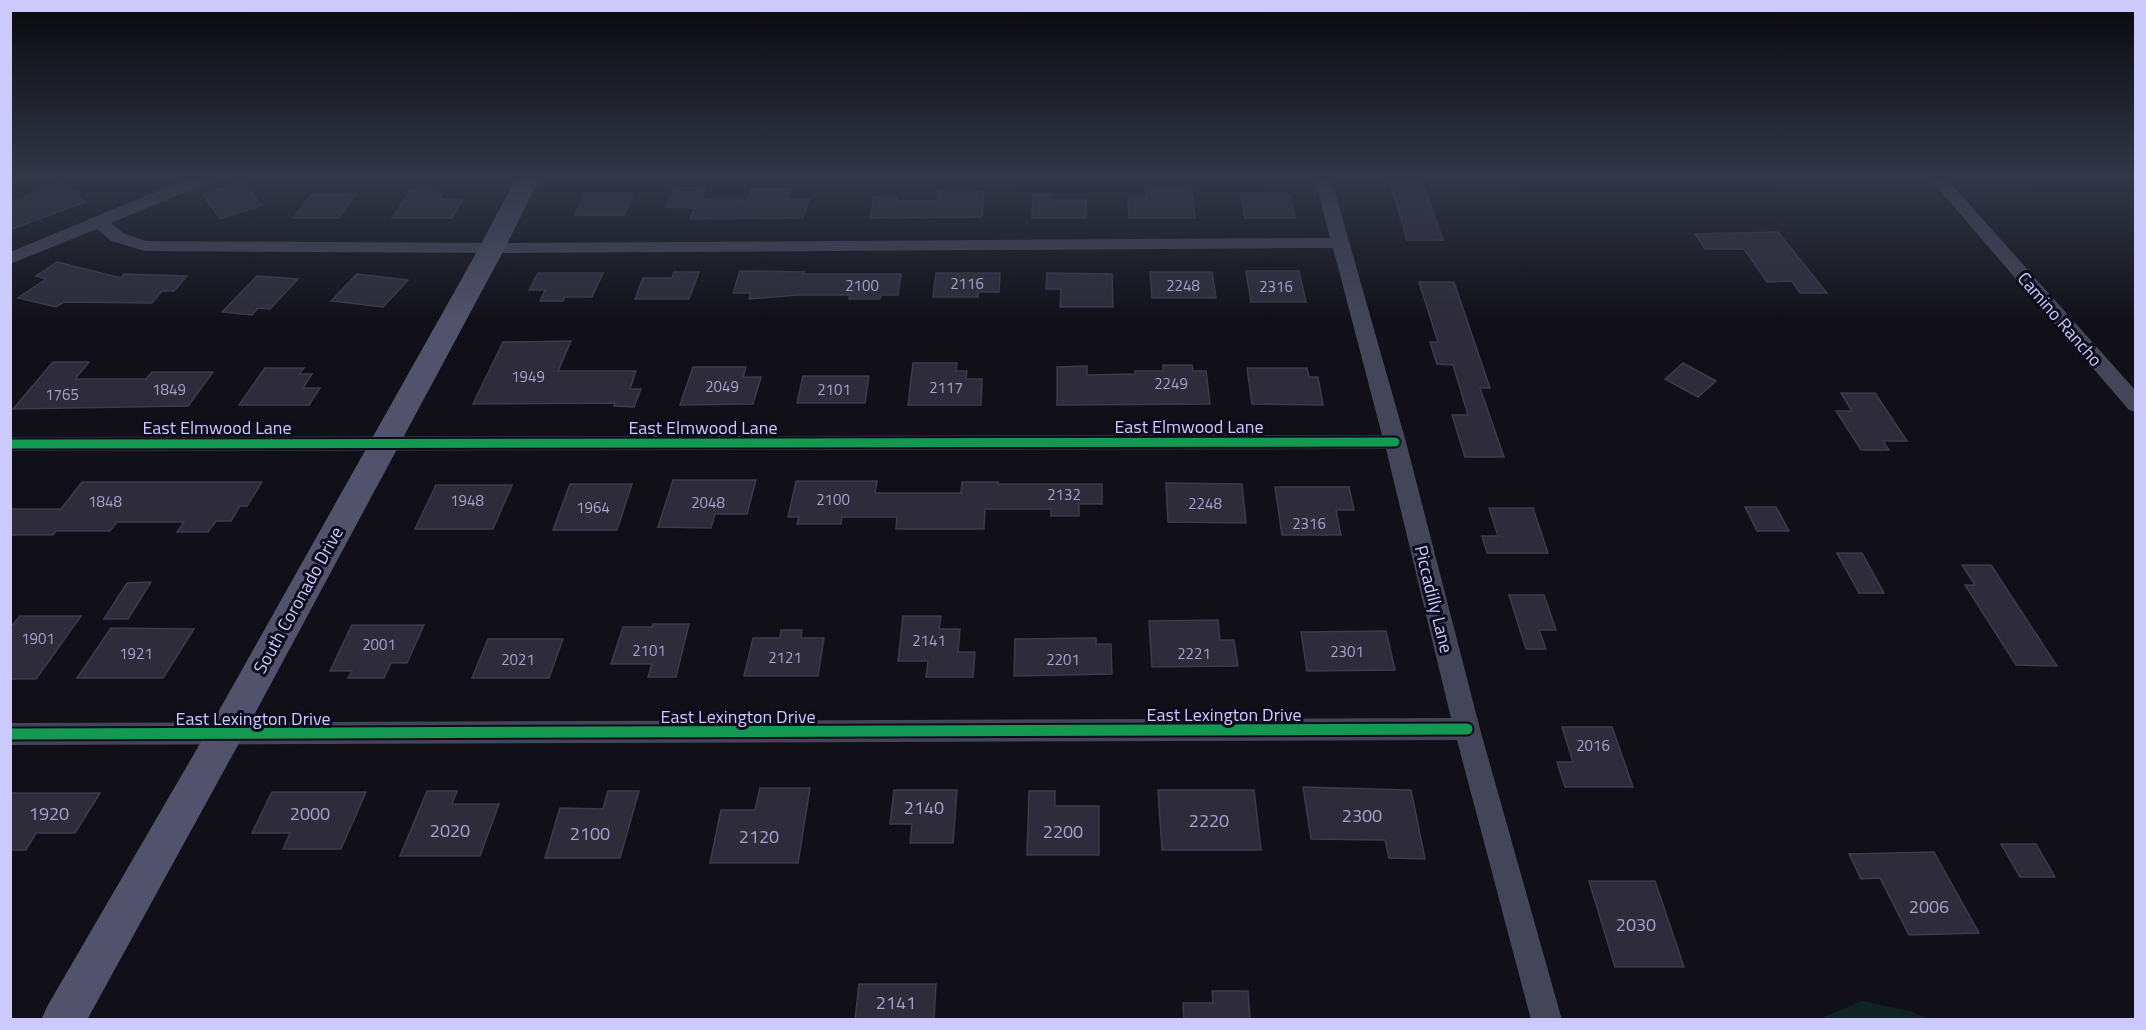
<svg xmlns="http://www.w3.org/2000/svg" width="2146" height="1030" viewBox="0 0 2146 1030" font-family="'Titillium Web',sans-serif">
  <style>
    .green { fill: #102222 }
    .building { fill: #2e2c3b; stroke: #3c3a4c; stroke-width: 1.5 }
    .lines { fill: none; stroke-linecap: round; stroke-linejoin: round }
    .street { fill: #454559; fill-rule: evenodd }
    .secondary { fill: #52526c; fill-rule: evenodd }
    .cycleway-far1-casing { stroke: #0e0c1c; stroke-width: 13 }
    .cycleway-casing { stroke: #0e0c1c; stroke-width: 15 }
    .cycleway-far1 { stroke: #139951; stroke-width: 9 }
    .cycleway { stroke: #139951; stroke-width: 11 }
    .labels { text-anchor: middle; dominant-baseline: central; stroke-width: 6; stroke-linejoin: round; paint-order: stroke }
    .number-label { font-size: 15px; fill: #a4a2cc }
    .street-label { font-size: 18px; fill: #ccc9fc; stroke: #0e0c1c }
    .near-number-label { font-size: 18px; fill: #a4a2cc }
  </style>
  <rect width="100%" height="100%" fill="#111018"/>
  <!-- green -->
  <path class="green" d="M 1862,1001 L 1910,1011 L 1929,1019 L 1824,1019 L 1826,1016 Z"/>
  <!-- building -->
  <g class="building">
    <path d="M 1389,178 L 1421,178 L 1443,240 L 1407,240 Z"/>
    <path d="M 243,181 L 262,205 L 220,219 L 203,194 Z"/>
    <path d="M 64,182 L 85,202 L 10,230 L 10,203 Z"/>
    <path d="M 674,188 L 706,188 L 701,199 L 748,200 L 752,189 L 790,189 L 787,199 L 809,199 L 803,218 L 690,219 L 695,208 L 666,207 Z"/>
    <path d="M 411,190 L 433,190 L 431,193 L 443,193 L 439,199 L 463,199 L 452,218 L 392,218 Z"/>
    <path d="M 1146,190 L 1192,190 L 1195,218 L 1129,218 L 1128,199 L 1146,199 Z"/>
    <path d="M 938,191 L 984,191 L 982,217 L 870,218 L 874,197 L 897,197 L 896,201 L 937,201 Z"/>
    <path d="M 585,193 L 633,193 L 624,215 L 575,215 Z"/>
    <path d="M 312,194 L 356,194 L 339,218 L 293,218 Z"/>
    <path d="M 1033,194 L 1052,194 L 1052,200 L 1086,200 L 1086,218 L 1032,218 Z"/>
    <path d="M 1241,195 L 1290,195 L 1295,218 L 1245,218 Z"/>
    <path d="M 1778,232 L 1827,293 L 1800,293 L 1792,281 L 1767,282 L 1744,249 L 1705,249 L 1695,234 Z"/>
    <path d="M 57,262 L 121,278 L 124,274 L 187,276 L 174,291 L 162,291 L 152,303 L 64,302 L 56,307 L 18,298 L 46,279 L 36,276 Z"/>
    <path d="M 740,271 L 804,272 L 803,274 L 901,274 L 898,295 L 881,295 L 880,299 L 849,299 L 850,295 L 798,295 L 749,299 L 750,293 L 733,293 Z"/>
    <path d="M 1246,271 L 1299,271 L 1306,302 L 1251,302 Z"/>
    <path d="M 674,272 L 699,272 L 689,299 L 635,299 L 643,278 L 672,278 Z"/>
    <path d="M 1150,272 L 1212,272 L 1216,298 L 1152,298 Z"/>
    <path d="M 538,273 L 603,273 L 592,297 L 565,297 L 563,301 L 540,301 L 545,290 L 529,290 Z"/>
    <path d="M 936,273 L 1000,273 L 999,292 L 978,292 L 978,297 L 933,297 Z"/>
    <path d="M 1047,273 L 1112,274 L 1113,307 L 1060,307 L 1061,289 L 1046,289 Z"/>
    <path d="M 357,274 L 408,280 L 383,307 L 331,301 Z"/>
    <path d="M 257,276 L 298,279 L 270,309 L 258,308 L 252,315 L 222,312 Z"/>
    <path d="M 1419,282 L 1454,282 L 1490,388 L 1480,388 L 1504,457 L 1465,457 L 1452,415 L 1468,415 L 1453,365 L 1437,364 L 1430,342 L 1438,342 Z"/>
    <path d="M 571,341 L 558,371 L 636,371 L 630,389 L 641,389 L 634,407 L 614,406 L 615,403 L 473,404 L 503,342 Z"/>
    <path d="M 53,362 L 89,362 L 75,379 L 146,379 L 152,372 L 213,372 L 188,406 L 13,409 Z"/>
    <path d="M 913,363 L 957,363 L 956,371 L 967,371 L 966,379 L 982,379 L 981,405 L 908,405 Z"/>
    <path d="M 1683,363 L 1716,381 L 1698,397 L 1665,379 Z"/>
    <path d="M 1163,365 L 1192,365 L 1193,371 L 1206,371 L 1210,404 L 1057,405 L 1057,367 L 1087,366 L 1087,375 L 1135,374 L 1135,371 L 1163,371 Z"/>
    <path d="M 693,367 L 746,367 L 743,377 L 761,377 L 753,404 L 680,405 Z"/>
    <path d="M 265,368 L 304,368 L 299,374 L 312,374 L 303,388 L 320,388 L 309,405 L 239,405 Z"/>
    <path d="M 1247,368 L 1307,368 L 1309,377 L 1318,377 L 1323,405 L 1252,404 Z"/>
    <path d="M 803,376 L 869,376 L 865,403 L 797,403 Z"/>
    <path d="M 1841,393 L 1875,393 L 1907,441 L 1883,441 L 1889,450 L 1861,450 L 1836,411 L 1852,411 Z"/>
    <path d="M 673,480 L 756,480 L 747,514 L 715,514 L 711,528 L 658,527 Z"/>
    <path d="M 796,481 L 877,481 L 875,493 L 961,493 L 962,482 L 998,482 L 998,484 L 1102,484 L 1102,504 L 1079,504 L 1079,516 L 1051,516 L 1051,509 L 985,509 L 984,529 L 896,529 L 897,517 L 842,517 L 841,524 L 797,524 L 799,517 L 788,517 Z"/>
    <path d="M 82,482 L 262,482 L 247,506 L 240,506 L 231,521 L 216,521 L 208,532 L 177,532 L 184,522 L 117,522 L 110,531 L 56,531 L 53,535 L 10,535 L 10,509 L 61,509 Z"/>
    <path d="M 1166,483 L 1242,484 L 1246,523 L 1168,522 Z"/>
    <path d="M 570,484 L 632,484 L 617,530 L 553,530 Z"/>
    <path d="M 436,485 L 512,485 L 493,529 L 415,529 Z"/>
    <path d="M 1275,487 L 1349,487 L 1354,510 L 1336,510 L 1341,535 L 1282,535 Z"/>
    <path d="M 1745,507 L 1776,507 L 1789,531 L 1757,531 Z"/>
    <path d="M 1489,508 L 1533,508 L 1548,553 L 1487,553 L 1482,536 L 1498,536 Z"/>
    <path d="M 1837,553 L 1862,553 L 1884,593 L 1859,593 Z"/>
    <path d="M 1962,565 L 1991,565 L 2057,666 L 2016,665 L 1965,585 L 1975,585 Z"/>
    <path d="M 151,582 L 128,619 L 104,619 L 127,583 Z"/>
    <path d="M 1509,595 L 1544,595 L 1556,630 L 1539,630 L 1546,649 L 1526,649 Z"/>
    <path d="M 20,616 L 81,616 L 36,679 L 10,679 L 10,628 Z"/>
    <path d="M 903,616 L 941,616 L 939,629 L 960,629 L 958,652 L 975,652 L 973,677 L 926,677 L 928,661 L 898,661 Z"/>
    <path d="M 1218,620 L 1220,640 L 1234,640 L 1238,666 L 1152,667 L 1149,621 Z"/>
    <path d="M 653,624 L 689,624 L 676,677 L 648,677 L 652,664 L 611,664 L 623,627 L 652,627 Z"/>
    <path d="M 352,625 L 424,625 L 407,663 L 391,663 L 384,678 L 348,678 L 352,671 L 330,671 Z"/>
    <path d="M 111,628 L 194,629 L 163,678 L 77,678 Z"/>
    <path d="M 781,630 L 802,630 L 801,638 L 824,638 L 818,676 L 744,676 L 753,638 L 780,638 Z"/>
    <path d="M 1386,631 L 1395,670 L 1307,671 L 1301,632 Z"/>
    <path d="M 1096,638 L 1096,644 L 1111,644 L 1112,674 L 1014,676 L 1015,639 Z"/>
    <path d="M 488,639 L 563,639 L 549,678 L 472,678 Z"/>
    <path d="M 1562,727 L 1612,727 L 1633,787 L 1565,787 L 1557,762 L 1573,762 Z"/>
    <path d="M 1303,787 L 1411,790 L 1425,859 L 1389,858 L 1385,840 L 1311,839 Z"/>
    <path d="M 760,788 L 810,788 L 798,863 L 710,863 L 721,810 L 755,810 Z"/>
    <path d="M 894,790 L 957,790 L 953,843 L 910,843 L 912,824 L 890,824 Z"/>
    <path d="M 1158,790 L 1254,790 L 1261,850 L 1162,850 Z"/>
    <path d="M 427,791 L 457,791 L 452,804 L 499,804 L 480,856 L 400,856 Z"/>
    <path d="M 608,791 L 639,791 L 620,858 L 545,858 L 560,808 L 603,809 Z"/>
    <path d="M 1029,791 L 1055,791 L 1055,806 L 1099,806 L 1099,855 L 1027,855 Z"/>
    <path d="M 272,792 L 366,792 L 341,849 L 283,849 L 290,833 L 252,833 Z"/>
    <path d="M 10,793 L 100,793 L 75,833 L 36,833 L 26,850 L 10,850 Z"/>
    <path d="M 2001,844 L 2036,844 L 2055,877 L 2020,877 Z"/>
    <path d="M 1934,852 L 1979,933 L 1909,935 L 1880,878 L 1861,879 L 1849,854 Z"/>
    <path d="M 1589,881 L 1655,881 L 1684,967 L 1615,967 Z"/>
    <path d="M 859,984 L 936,984 L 934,1020 L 855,1020 Z"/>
    <path d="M 1212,991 L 1248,991 L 1250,1020 L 1184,1020 L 1183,1003 L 1213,1003 Z"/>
  </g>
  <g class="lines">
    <!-- street -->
    <g class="street">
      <path d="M 189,178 L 212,178 L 210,182 L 111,223 L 123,233 L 146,241 L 492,243 L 1330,238 L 1315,178 L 1331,178 L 1406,442 L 1480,729 L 1562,1020 L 1531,1020 L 1457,740 L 10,745 L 10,723 L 1451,718 L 1386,449 L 10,451 L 10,437 L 1382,435 L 1333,248 L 492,253 L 145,251 L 111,241 L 97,229 L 10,264 L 10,252 Z"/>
      <path d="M 1929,178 L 1946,178 L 2136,391 L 2136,412 L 2129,410 Z"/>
    </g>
    <!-- secondary -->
    <path class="secondary" d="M 516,178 L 540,178 L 505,248 L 238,745 L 87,1020 L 41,1020 L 48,1005 L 212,723 L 479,248 Z"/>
    <defs>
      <path id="cycleway-far1" d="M 10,444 L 1395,442"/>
      <path id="cycleway" d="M 10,734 L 1467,729"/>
    </defs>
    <!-- cycleway-far1 casing -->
    <use href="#cycleway-far1" class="cycleway-far1-casing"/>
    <!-- cycleway casing -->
    <use href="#cycleway" class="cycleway-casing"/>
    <!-- cycleway-far1 -->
    <use href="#cycleway-far1" class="cycleway-far1"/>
    <!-- cycleway -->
    <use href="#cycleway" class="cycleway"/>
  </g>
  <!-- sky -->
  <linearGradient id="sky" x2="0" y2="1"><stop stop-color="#09090d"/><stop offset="0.55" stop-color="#323748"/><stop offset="1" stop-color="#323748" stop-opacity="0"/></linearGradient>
  <rect width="2146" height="322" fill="url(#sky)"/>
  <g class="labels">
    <!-- number labels -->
    <g class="number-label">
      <text x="967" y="283">2116</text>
      <text x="862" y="285">2100</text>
      <text x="1183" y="285">2248</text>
      <text x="1276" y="286">2316</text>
      <text x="528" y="376">1949</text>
      <text x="1171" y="383">2249</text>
      <text x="722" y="386">2049</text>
      <text x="946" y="387">2117</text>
      <text x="169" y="389">1849</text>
      <text x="834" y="389">2101</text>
      <text x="62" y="394">1765</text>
      <text x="1064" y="494">2132</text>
      <text x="833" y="499">2100</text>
      <text x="467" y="500">1948</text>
      <text x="105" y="501">1848</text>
      <text x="708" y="502">2048</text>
      <text x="1205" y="503">2248</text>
      <text x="593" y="507">1964</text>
      <text x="1309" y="523">2316</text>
      <text x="38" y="638">1901</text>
      <text x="929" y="640">2141</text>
      <text x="379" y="644">2001</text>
      <text x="649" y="650">2101</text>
      <text x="1347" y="651">2301</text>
      <text x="136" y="653">1921</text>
      <text x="1194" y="653">2221</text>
      <text x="785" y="657">2121</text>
      <text x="518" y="659">2021</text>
      <text x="1063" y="659">2201</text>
      <text x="1593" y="745">2016</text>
    </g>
    <!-- street labels -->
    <g class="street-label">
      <text transform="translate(2060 319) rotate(49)">Camino Rancho</text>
      <text x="1189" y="426">East Elmwood Lane</text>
      <text x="217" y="427">East Elmwood Lane</text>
      <text x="703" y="427">East Elmwood Lane</text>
      <text transform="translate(1434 599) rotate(76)">Piccadilly Lane</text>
      <text transform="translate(298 600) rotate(-61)">South Coronado Drive</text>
      <text x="1224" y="714">East Lexington Drive</text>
      <text x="738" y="716">East Lexington Drive</text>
      <text x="253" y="718">East Lexington Drive</text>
    </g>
    <!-- near-number labels -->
    <g class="near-number-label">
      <text x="924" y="807">2140</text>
      <text x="49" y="813">1920</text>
      <text x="310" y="813">2000</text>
      <text x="1362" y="815">2300</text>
      <text x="1209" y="820">2220</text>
      <text x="450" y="830">2020</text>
      <text x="1063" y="831">2200</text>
      <text x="590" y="833">2100</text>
      <text x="759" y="836">2120</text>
      <text x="1929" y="906">2006</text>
      <text x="1636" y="924">2030</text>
      <text x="896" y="1002">2141</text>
    </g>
  </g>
  <!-- border -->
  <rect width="2146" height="1030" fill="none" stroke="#ccc9fc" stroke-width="24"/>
</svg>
